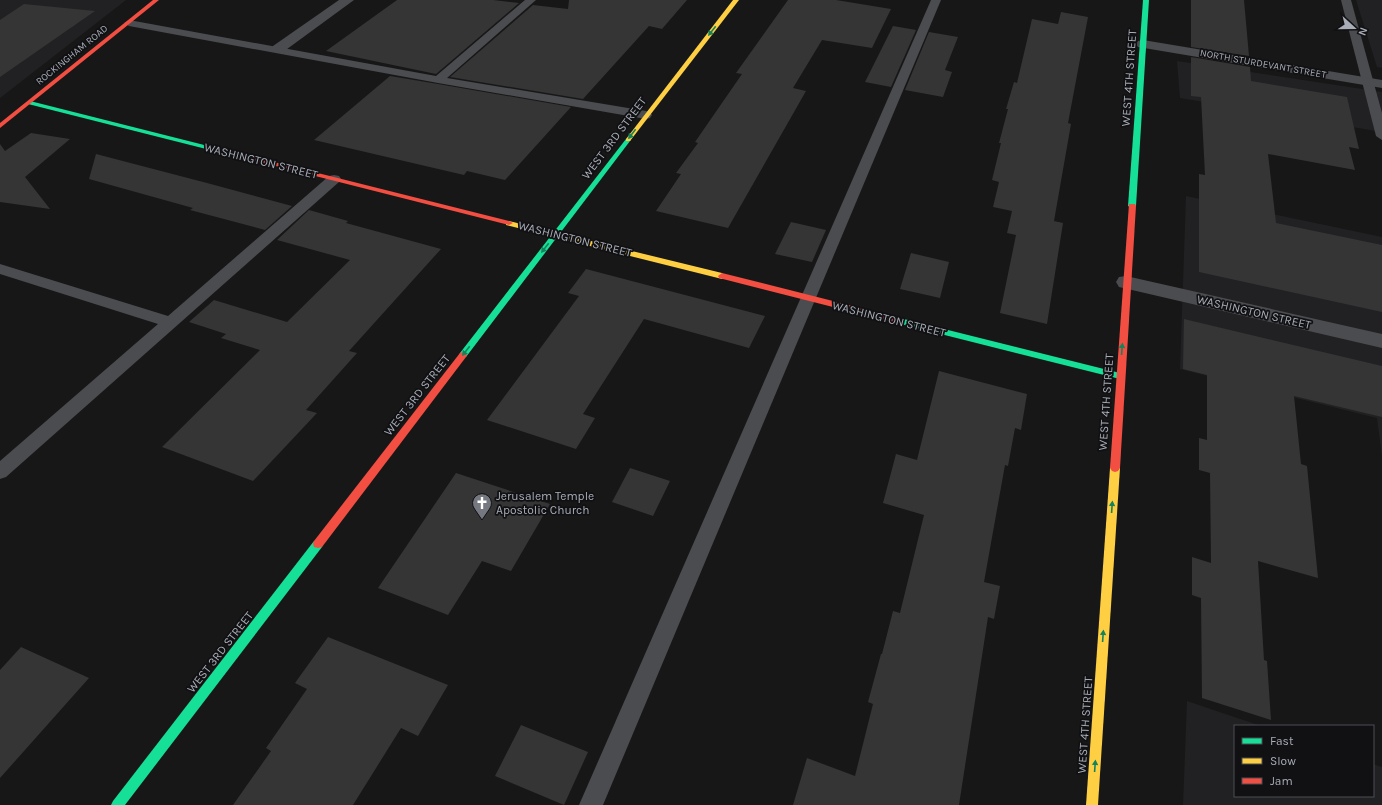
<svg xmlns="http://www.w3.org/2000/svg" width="1382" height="805" viewBox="0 0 1382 805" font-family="Karla,sans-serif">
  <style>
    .built { fill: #212123 }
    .building { fill: #353536 }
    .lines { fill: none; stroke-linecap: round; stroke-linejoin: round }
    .lane { fill: #4b4c50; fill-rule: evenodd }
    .street { fill: #4b4c50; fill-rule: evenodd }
    .fast { fill: #16e098; fill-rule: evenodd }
    .slow { fill: #ffcf43; fill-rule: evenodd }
    .jam { fill: #f24e42; fill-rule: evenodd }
    .oneway { fill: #14835c }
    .labels { text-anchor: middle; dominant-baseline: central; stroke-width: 3.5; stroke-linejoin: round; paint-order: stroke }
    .far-street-label { font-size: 10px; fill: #a8adb8; stroke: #111113 }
    .street-label { font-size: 12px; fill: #a8adb8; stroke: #111113 }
    .poi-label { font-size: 12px; fill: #a8adb8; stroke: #111113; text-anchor: start }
  </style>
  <rect width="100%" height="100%" fill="#171717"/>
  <!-- built -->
  <g class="built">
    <path d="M 0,0 L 126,0 L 0,98 Z"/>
    <path d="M 1356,0 L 1382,0 L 1382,68 L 1377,67 Z"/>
    <path d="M 1177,61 L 1382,92 L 1382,132 L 1180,98 Z"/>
    <path d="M 1186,196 L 1382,237 L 1382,457 L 1377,418 L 1180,369 Z"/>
    <path d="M 1187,701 L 1261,726 L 1235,726 L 1235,796 L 1373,796 L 1373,764 L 1382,767 L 1382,805 L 1183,805 Z"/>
  </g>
  <!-- building -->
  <g class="building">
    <path d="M 397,0 L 493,0 L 519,3 L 436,74 L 326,51 Z"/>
    <path d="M 569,0 L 687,0 L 662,29 L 649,26 L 583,99 L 450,77 L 533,5 L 568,9 Z"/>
    <path d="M 788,0 L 836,0 L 891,9 L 872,48 L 822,40 L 793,88 L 806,91 L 728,228 L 656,211 L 681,174 L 676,173 L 698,143 L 695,142 L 742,74 L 736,73 Z"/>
    <path d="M 1191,0 L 1244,0 L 1249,56 L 1191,47 Z"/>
    <path d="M 24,4 L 95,11 L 0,77 L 0,20 Z"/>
    <path d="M 1061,12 L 1088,17 L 1068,123 L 1071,124 L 1054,221 L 1063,223 L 1047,324 L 1000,313 L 1016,235 L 1007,233 L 1012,211 L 993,207 L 999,182 L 992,180 L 1001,143 L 999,143 L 1008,109 L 1006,109 L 1014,82 L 1017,83 L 1032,19 L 1058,24 Z"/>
    <path d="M 893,26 L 916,30 L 891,87 L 865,82 Z"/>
    <path d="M 929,32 L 958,37 L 945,70 L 952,72 L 943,97 L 905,90 Z"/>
    <path d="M 1191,57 L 1250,67 L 1251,81 L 1347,97 L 1359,149 L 1349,147 L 1355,170 L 1268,154 L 1276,223 L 1382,245 L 1382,312 L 1199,272 L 1199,174 L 1205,175 L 1201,97 L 1191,96 Z"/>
    <path d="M 390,76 L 438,84 L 571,107 L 505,180 L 467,171 L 464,175 L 314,140 Z"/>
    <path d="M 31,133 L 70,139 L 25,177 L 50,209 L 0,202 L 0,144 L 5,151 Z"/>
    <path d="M 96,154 L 207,183 L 292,206 L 265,230 L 190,210 L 193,208 L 89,179 Z"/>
    <path d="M 309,210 L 348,221 L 346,223 L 441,249 L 349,351 L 357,353 L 306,410 L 317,413 L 253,481 L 162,447 L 260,350 L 221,338 L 226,334 L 189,322 L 214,300 L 287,322 L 350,260 L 277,240 Z"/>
    <path d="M 791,222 L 826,230 L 812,262 L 775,254 Z"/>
    <path d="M 911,253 L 949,262 L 940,298 L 900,289 Z"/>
    <path d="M 586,269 L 765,316 L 749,348 L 644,319 L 583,414 L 595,418 L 576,449 L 487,420 L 579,296 L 568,293 Z"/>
    <path d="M 1184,319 L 1382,366 L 1382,417 L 1294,396 L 1301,464 L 1307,466 L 1318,578 L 1258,561 L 1264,660 L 1267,661 L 1271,720 L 1202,698 L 1201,598 L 1192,595 L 1192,557 L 1211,563 L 1210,473 L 1199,470 L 1199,438 L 1207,440 L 1207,375 L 1183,369 Z"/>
    <path d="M 939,371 L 1027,394 L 1021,430 L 1015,428 L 1008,466 L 1005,465 L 984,582 L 1000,586 L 994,619 L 988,617 L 959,805 L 793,805 L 807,758 L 855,776 L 873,704 L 868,702 L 881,654 L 882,654 L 893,611 L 900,613 L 924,515 L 883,503 L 896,454 L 917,460 Z"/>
    <path d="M 630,468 L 670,481 L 653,516 L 612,502 Z"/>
    <path d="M 456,473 L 550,504 L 511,571 L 482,561 L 448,615 L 378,588 Z"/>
    <path d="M 328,637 L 448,685 L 418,736 L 401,728 L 353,805 L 233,805 L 271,751 L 266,748 L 307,689 L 295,683 Z"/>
    <path d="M 21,647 L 89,678 L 0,778 L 0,670 Z"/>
    <path d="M 521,725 L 588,752 L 564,805 L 495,776 Z"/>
  </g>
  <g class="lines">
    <!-- lane -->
    <g class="lane">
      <path d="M 525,0 L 536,0 L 447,78 L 646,111 L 650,112 L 652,115 L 650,118 L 646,119 L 438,83 L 129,26 L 124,23 L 129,20 L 436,76 Z"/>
      <path d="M 931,0 L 941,0 L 603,805 L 579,805 Z"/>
      <path d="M 1341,0 L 1351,0 L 1382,113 L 1382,140 L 1376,136 Z"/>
      <path d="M 334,175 L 339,176 L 341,179 L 339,182 L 6,477 L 0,479 L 0,461 L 158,324 L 0,274 L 0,264 L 168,316 L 329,176 Z"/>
    </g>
    <!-- street -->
    <g class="street">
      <path d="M 339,0 L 354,0 L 283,52 L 273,52 L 271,49 L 273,46 Z"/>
      <path d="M 1143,40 L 1382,80 L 1382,88 L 1138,47 L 1136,44 L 1138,41 Z"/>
      <path d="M 1126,276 L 1382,334 L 1382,348 L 1119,287 L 1116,282 L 1119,277 Z"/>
    </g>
    <!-- fast -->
    <g class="fast">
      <path d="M 1143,0 L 1149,0 L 1136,206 L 1132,208 L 1128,206 Z"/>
      <path d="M 30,101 L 224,150 L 225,151 L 222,153 L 28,104 L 28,102 Z"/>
      <path d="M 628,138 L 631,140 L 630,141 L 466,357 L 460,357 L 459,355 L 460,353 L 626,139 Z"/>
      <path d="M 900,318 L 1120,373 L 1124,376 L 1120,379 L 897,323 L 896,321 Z"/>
      <path d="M 318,540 L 322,541 L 323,544 L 322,547 L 125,805 L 111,805 L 113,801 L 314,541 Z"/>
    </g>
    <!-- slow -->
    <g class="slow">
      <path d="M 733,0 L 739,0 L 630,141 L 626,141 L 626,139 Z"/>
      <path d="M 506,221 L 509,221 L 722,273 L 726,276 L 722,279 L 506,225 Z"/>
      <path d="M 1115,464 L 1118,465 L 1120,468 L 1098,805 L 1086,805 L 1110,468 L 1112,465 Z"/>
    </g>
    <!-- jam -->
    <g class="jam">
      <path d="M 153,0 L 159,0 L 0,128 L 0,123 Z"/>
      <path d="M 222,149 L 509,221 L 513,223 L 509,225 L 220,152 L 219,151 Z"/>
      <path d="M 1129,204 L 1135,204 L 1136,206 L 1120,468 L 1118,471 L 1115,472 L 1112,471 L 1110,468 Z"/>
      <path d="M 722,273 L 900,318 L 904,321 L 900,324 L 719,278 L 718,276 Z"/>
      <path d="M 463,352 L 466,353 L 467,355 L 466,357 L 322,547 L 318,548 L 314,547 L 313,544 L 314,541 L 460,353 Z"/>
    </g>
  </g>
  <!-- one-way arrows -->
  <defs><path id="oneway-solid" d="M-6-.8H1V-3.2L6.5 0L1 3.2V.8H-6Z"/></defs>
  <g class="oneway">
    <use href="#oneway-solid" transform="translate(712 31) rotate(128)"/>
    <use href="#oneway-solid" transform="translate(632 134) rotate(127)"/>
    <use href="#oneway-solid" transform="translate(545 248) rotate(128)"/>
    <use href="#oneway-solid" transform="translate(1122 349) rotate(-86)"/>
    <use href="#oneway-solid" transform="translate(466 351) rotate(128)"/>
    <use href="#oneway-solid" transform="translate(1112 507) rotate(-86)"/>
    <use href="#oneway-solid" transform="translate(1103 636) rotate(-86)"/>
    <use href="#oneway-solid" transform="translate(1095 766) rotate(-86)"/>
  </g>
  <!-- icons -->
  <defs>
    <symbol id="church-pin" viewBox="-11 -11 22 30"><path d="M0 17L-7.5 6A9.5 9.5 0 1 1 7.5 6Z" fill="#757880" stroke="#111113"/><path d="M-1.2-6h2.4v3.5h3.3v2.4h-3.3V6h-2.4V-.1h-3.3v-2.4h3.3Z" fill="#fff"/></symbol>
  </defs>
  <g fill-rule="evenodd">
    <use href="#church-pin" x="471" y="492" width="22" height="30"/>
  </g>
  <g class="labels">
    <!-- far-street labels -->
    <g class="far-street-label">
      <text transform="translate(72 55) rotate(-39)">ROCKINGHAM ROAD</text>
      <text transform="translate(1263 64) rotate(10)">NORTH STURDEVANT STREET</text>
    </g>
    <!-- street labels -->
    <g class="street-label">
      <text transform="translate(1129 78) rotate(-86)">WEST 4TH STREET</text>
      <text transform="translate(614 138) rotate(-53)">WEST 3RD STREET</text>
      <text transform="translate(261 161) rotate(14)">WASHINGTON STREET</text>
      <text transform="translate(575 239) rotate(14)">WASHINGTON STREET</text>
      <text transform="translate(1254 312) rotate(13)">WASHINGTON STREET</text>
      <text transform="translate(889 319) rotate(14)">WASHINGTON STREET</text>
      <text transform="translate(417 395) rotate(-52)">WEST 3RD STREET</text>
      <text transform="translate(1106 402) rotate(-86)">WEST 4TH STREET</text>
      <text transform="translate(220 652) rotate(-52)">WEST 3RD STREET</text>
      <text transform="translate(1085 725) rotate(-86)">WEST 4TH STREET</text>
    </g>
    <!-- poi labels -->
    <g class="poi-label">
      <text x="496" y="496">Jerusalem Temple<tspan x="496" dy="14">Apostolic Church</tspan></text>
    </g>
  </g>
  <!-- legend -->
  <rect x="1234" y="725" width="140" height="72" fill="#111113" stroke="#4d4f55"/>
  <rect x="1242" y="738" width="20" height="6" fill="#16e098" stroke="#4d4f55"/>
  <text x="1270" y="745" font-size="12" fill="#a8adb8">Fast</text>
  <rect x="1242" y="758" width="20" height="6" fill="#ffcf43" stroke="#4d4f55"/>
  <text x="1270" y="765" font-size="12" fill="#a8adb8">Slow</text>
  <rect x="1242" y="778" width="20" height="6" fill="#f24e42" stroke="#4d4f55"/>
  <text x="1270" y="785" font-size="12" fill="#a8adb8">Jam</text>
  <!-- north arrow -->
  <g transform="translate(1354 28) rotate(111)" stroke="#111113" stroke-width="3" paint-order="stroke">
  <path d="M0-3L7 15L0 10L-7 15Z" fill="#a8adb8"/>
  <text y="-6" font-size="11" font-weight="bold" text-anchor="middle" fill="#a8adb8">N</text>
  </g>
</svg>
